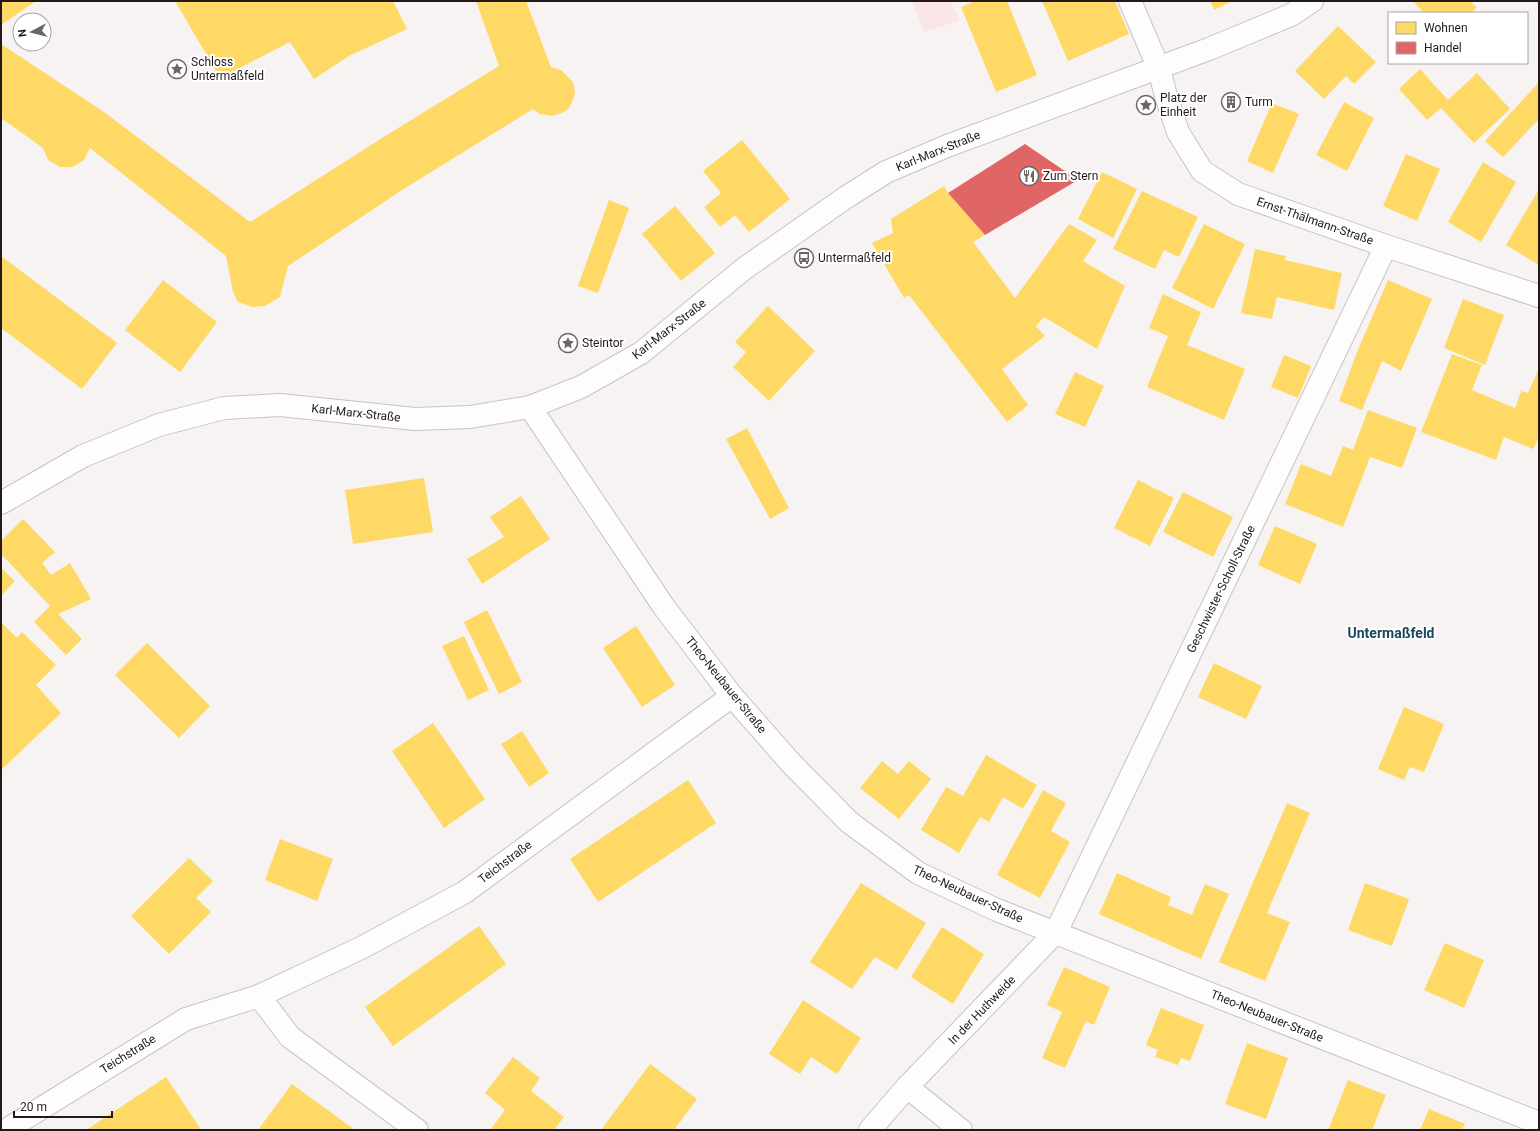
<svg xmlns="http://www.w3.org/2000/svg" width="1540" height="1131" viewBox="0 0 1540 1131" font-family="Roboto,sans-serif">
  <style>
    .green { fill: #fbe5e7 }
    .homes { fill: #ffd966 }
    .shops { fill: #e06666 }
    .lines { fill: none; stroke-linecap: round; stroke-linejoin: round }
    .street-casing { stroke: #c9c2c2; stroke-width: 24 }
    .street { stroke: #fefdfd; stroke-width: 22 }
    .labels { text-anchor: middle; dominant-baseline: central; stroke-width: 4; stroke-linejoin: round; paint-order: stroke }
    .poi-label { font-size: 12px; fill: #23191a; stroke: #fff; text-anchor: start }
    .street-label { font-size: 12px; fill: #23191a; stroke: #fff }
    .quarter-label { font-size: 14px; font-weight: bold; fill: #174b5b; stroke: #fff }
  </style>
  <rect width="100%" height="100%" fill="#f8f3f3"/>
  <!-- green -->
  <path class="green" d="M 912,1 L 951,1 L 959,21 L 924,32 Z"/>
  <!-- homes -->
  <g class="homes">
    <path d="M 1,1 L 36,1 L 1,25 Z"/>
    <path d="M 175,1 L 393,1 L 407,29 L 349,56 L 314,79 L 290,42 L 220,78 Z"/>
    <path d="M 476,1 L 526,1 L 551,67 L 561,70 L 573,82 L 575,92 L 573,100 L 569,108 L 562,113 L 552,116 L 540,114 L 533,109 L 402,190 L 288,266 L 280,297 L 265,306 L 252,307 L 238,302 L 233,292 L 226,256 L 90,148 L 84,160 L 73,167 L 60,167 L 48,160 L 43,148 L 1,118 L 1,44 L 104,112 L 250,222 L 390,133 L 499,66 Z"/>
    <path d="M 975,1 L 1007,1 L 1037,75 L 996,92 L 961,7 Z"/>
    <path d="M 1042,1 L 1115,1 L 1129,34 L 1068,61 Z"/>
    <path d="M 1210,1 L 1232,1 L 1214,10 Z"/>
    <path d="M 1413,1 L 1470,1 L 1477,7 L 1471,13 L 1424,13 Z"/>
    <path d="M 1338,26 L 1376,62 L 1354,84 L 1346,76 L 1324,99 L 1295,71 Z"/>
    <path d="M 1420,69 L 1448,100 L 1477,73 L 1510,109 L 1474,143 L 1441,108 L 1427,120 L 1399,89 Z"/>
    <path d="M 1539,82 L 1539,119 L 1503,157 L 1485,141 Z"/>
    <path d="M 1227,94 L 1240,100 L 1235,111 L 1222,105 Z"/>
    <path d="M 1344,102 L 1374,118 L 1347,171 L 1316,155 Z"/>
    <path d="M 1272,103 L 1299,114 L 1273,173 L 1247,161 Z"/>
    <path d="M 742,140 L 790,199 L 749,232 L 735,215 L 720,227 L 704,207 L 721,193 L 703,171 Z"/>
    <path d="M 1406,154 L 1440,169 L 1417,221 L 1383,206 Z"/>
    <path d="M 1483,162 L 1516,182 L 1481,242 L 1448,222 Z"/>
    <path d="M 1102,172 L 1137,189 L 1113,238 L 1078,219 Z"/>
    <path d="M 944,186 L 948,193 L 985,235 L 973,242 L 1015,298 L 1069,224 L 1097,240 L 1083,261 L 1125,286 L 1097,349 L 1044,317 L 1036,326 L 1045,336 L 1002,369 L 1028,405 L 1007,422 L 909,295 L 904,298 L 872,243 L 893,233 L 891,219 Z"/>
    <path d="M 1539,189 L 1539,265 L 1506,245 Z"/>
    <path d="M 1142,191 L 1198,217 L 1179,257 L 1164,250 L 1155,269 L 1113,249 Z"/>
    <path d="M 609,200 L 629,208 L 598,293 L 578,286 Z"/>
    <path d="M 675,206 L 715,253 L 681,281 L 642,234 Z"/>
    <path d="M 1204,224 L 1245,244 L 1213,309 L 1172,288 Z"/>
    <path d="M 1255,249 L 1286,256 L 1285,260 L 1342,273 L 1334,310 L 1277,297 L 1272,319 L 1241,313 Z"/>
    <path d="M 1,256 L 117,343 L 82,389 L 1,328 Z"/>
    <path d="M 163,280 L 217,322 L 180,372 L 125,330 Z"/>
    <path d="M 1388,280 L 1432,299 L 1401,371 L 1382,361 L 1362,410 L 1339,401 L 1357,352 Z"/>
    <path d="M 1163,294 L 1201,312 L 1187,345 L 1245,369 L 1224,420 L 1147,387 L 1168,336 L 1149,328 Z"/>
    <path d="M 1463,299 L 1504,315 L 1485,365 L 1444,348 Z"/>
    <path d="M 768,306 L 815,351 L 769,401 L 733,367 L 746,352 L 735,342 Z"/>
    <path d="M 1452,354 L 1482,365 L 1472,390 L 1515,408 L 1521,391 L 1528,393 L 1539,368 L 1539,437 L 1533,449 L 1504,437 L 1496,460 L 1421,432 Z"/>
    <path d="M 1284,355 L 1311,366 L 1298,398 L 1271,387 Z"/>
    <path d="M 1075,372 L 1104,386 L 1085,427 L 1055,414 Z"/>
    <path d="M 1368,410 L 1417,428 L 1402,468 L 1370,457 L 1343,527 L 1285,504 L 1301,464 L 1331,476 L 1343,446 L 1353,450 Z"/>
    <path d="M 747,428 L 789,508 L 770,519 L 726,439 Z"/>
    <path d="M 424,478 L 433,532 L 353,544 L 345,490 Z"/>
    <path d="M 1138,480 L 1174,498 L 1150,546 L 1114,528 Z"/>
    <path d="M 1183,492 L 1233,517 L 1213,557 L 1163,532 Z"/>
    <path d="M 521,496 L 550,539 L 482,584 L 467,559 L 504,537 L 490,517 Z"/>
    <path d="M 23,519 L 55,552 L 42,563 L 51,575 L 70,563 L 91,599 L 58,614 L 82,639 L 66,655 L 34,622 L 50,606 L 1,554 L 1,541 Z"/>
    <path d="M 1275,526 L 1317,544 L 1300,584 L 1258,565 Z"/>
    <path d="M 1,568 L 15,581 L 1,596 Z"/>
    <path d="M 487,610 L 522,682 L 499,694 L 464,622 Z"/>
    <path d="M 1,622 L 17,638 L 22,632 L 56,665 L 36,685 L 61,713 L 1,770 Z"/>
    <path d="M 636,626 L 675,685 L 642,707 L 603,648 Z"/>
    <path d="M 464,636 L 489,690 L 468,700 L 442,646 Z"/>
    <path d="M 147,643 L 210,706 L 179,738 L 115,675 Z"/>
    <path d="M 1214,663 L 1262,686 L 1246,719 L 1198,697 Z"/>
    <path d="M 1404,707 L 1444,724 L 1424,772 L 1410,767 L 1404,780 L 1378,769 Z"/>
    <path d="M 433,723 L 485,799 L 444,828 L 392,751 Z"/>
    <path d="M 522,731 L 549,773 L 529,787 L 501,744 Z"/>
    <path d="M 986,755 L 1037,785 L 1023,809 L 1003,797 L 989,822 L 980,817 L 959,853 L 921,830 L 946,787 L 963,796 Z"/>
    <path d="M 882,761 L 898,774 L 909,761 L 931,779 L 899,819 L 860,788 Z"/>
    <path d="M 688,780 L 716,823 L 598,902 L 570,859 Z"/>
    <path d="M 1043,790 L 1066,803 L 1051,831 L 1070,842 L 1040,898 L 997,875 Z"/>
    <path d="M 1287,803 L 1310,813 L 1267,913 L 1290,922 L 1265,981 L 1219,962 Z"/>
    <path d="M 280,839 L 333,859 L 317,901 L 265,880 Z"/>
    <path d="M 189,858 L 213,881 L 196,898 L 211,912 L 169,954 L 131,916 Z"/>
    <path d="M 1117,873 L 1171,897 L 1168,905 L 1192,915 L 1205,884 L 1229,894 L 1201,959 L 1099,914 Z"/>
    <path d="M 861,883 L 926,923 L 897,970 L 875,957 L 852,989 L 810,962 Z"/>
    <path d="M 1365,883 L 1409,899 L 1392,946 L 1348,930 Z"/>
    <path d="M 479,926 L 506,964 L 393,1046 L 365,1007 Z"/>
    <path d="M 942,927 L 984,954 L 953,1004 L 911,977 Z"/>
    <path d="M 1445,943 L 1484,960 L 1464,1008 L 1424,990 Z"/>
    <path d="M 1064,967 L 1110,987 L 1094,1025 L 1086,1021 L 1065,1068 L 1042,1058 L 1062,1012 L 1047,1005 Z"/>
    <path d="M 803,1000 L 861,1038 L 837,1074 L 811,1057 L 800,1074 L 769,1054 Z"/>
    <path d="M 1161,1008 L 1204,1025 L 1190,1061 L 1181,1058 L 1178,1065 L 1155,1057 L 1158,1050 L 1146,1045 Z"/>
    <path d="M 1247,1043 L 1288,1058 L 1266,1119 L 1225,1104 Z"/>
    <path d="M 513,1057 L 540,1078 L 531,1091 L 564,1117 L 554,1130 L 490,1130 L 505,1110 L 485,1093 Z"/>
    <path d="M 650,1064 L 697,1099 L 674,1130 L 601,1130 Z"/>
    <path d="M 166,1077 L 200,1128 L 197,1130 L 86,1130 Z"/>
    <path d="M 1348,1080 L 1386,1095 L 1372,1130 L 1328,1130 Z"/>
    <path d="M 292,1084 L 355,1130 L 258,1130 Z"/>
    <path d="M 1429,1109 L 1465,1124 L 1462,1130 L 1420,1130 Z"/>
  </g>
  <!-- shops -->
  <path class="shops" d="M 1025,144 L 1078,180 L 985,235 L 948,193 Z"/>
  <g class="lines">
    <defs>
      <g id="street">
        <path d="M 1130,1 L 1159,69 L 1166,96 L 1178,132 L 1202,171 L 1238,194 L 1386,246 L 1539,296"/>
        <path d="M 530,407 L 664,607 L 732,696 L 790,762 L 849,822 L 918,873 L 997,910 L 1539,1123"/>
        <path d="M 1,503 L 83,456 L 159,425 L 224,408 L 280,405 L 415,419 L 470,417 L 530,407 L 581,387 L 641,353 L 745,268 L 845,198 L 886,172 L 947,146 L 1209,49 L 1291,15 L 1312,1"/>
        <path d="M 259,996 L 290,1037 L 417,1130"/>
        <path d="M 907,1087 L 961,1130"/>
        <path d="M 6,1130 L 186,1019 L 259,996 L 361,948 L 465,892 L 732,696"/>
        <path d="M 870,1130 L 907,1087 L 1056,932 L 1386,246"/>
      </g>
    </defs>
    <!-- street casing -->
    <use href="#street" class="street-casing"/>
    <!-- street -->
    <use href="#street" class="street"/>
  </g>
  <!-- icons -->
  <defs>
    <symbol id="sight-ring" viewBox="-11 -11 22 22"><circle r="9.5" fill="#fff" stroke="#6e6566" stroke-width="1.5"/><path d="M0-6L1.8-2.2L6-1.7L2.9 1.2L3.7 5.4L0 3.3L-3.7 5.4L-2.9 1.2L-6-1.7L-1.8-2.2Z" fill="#6e6566"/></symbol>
    <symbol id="building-ring" viewBox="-11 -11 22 22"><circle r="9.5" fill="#fff" stroke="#6e6566" stroke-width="1.5"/><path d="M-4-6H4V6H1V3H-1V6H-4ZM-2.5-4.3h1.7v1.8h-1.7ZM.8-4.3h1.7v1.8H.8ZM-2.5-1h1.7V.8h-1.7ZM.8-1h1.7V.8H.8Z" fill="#6e6566"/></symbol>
    <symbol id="restaurant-ring" viewBox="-11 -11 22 22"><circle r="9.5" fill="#fff" stroke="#6e6566" stroke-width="1.5"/><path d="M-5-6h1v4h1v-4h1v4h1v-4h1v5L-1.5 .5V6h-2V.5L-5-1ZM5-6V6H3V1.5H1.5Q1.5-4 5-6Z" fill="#6e6566"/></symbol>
    <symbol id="bus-ring" viewBox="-11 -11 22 22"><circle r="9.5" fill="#fff" stroke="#6e6566" stroke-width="1.5"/><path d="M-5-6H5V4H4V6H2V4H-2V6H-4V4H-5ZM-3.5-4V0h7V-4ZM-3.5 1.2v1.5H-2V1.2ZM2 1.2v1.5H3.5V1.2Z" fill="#6e6566"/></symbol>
  </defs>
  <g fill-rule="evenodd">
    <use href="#sight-ring" x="166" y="58" width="22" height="22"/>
    <use href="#building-ring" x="1220" y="91" width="22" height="22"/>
    <use href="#sight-ring" x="1135" y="94" width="22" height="22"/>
    <use href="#restaurant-ring" x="1018" y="165" width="22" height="22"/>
    <use href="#bus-ring" x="793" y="247" width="22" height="22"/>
    <use href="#sight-ring" x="557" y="332" width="22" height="22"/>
  </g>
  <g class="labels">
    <!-- poi labels -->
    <g class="poi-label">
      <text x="191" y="62">Schloss<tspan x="191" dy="14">Untermaßfeld</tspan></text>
      <text x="1160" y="98">Platz der<tspan x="1160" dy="14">Einheit</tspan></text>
      <text x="1245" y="102">Turm</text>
      <text x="1043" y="176">Zum Stern</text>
      <text x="818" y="258">Untermaßfeld</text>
      <text x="582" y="343">Steintor</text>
    </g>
    <!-- street labels -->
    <g class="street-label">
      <text transform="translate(938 151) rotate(-22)">Karl-Marx-Straße</text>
      <text transform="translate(1315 221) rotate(19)">Ernst-Thälmann-Straße</text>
      <text transform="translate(669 329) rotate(-38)">Karl-Marx-Straße</text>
      <text transform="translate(356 413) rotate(6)">Karl-Marx-Straße</text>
      <text transform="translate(1221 589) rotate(-64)">Geschwister-Scholl-Straße</text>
      <text transform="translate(726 685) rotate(51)">Theo-Neubauer-Straße</text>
      <text transform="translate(505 862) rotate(-37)">Teichstraße</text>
      <text transform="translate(968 894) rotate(25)">Theo-Neubauer-Straße</text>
      <text transform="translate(982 1010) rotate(-46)">In der Huthweide</text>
      <text transform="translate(1267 1016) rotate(22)">Theo-Neubauer-Straße</text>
      <text transform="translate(128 1054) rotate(-32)">Teichstraße</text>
    </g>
    <!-- quarter labels -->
    <g class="quarter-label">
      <text x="1391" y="633">Untermaßfeld</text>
    </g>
  </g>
  <!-- border -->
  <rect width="1540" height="1131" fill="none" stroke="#23191a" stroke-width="4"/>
  <!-- legend -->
  <rect x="1388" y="12" width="140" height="52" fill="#ffffff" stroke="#a7a3a3"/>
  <rect x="1396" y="22" width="20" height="12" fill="#ffd966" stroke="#a7a3a3"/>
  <text x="1424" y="32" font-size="12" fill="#23191a">Wohnen</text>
  <rect x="1396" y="42" width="20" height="12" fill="#e06666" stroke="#a7a3a3"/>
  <text x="1424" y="52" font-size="12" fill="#23191a">Handel</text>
  <!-- north arrow -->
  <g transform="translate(32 32) rotate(263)"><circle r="19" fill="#ffffff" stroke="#a7a3a3"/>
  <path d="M0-3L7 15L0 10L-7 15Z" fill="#6e6566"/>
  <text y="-6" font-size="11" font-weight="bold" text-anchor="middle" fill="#23191a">N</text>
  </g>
  <!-- scale -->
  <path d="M14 1111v6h98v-6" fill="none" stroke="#23191a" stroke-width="2"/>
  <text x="20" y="1111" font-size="12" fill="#23191a" stroke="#ffffff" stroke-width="3" paint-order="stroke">20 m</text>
</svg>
